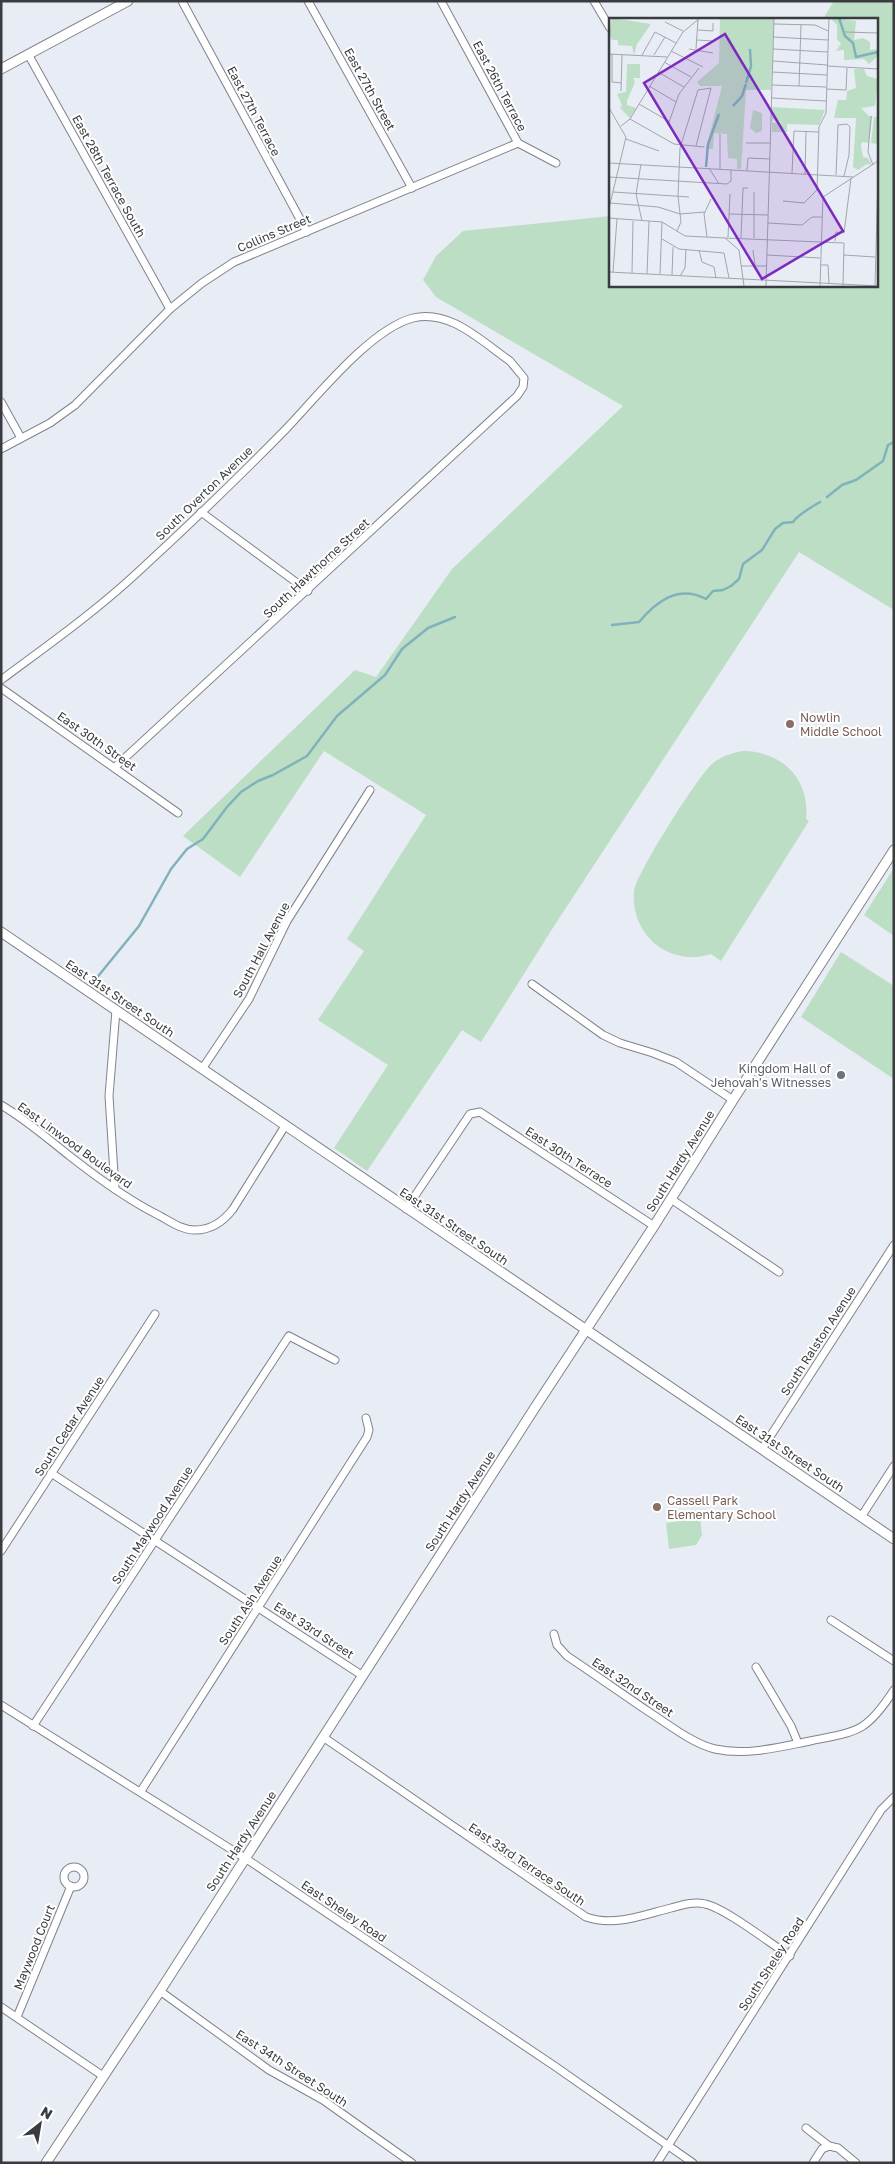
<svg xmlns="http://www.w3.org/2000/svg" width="895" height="2164" viewBox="0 0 895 2164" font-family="'Golos Text',sans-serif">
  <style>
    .green { fill: #bcdec4 }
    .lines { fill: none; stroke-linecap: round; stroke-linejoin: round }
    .stream { stroke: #80b2bc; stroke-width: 2.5 }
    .minor-casing { stroke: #80838b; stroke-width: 9 }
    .tertiary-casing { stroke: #80838b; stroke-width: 11 }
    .minor { stroke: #fff; stroke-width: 7 }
    .tertiary { stroke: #fff; stroke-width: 9 }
    .education-dot { fill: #8d6e63; stroke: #fff; stroke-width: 2 }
    .worship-dot { fill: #6b7280; stroke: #fff; stroke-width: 2 }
    .labels { text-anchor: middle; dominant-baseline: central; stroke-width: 4; stroke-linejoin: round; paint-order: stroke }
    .street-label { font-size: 12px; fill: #393b3e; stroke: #fff }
    .education-label { font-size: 12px; fill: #785e54; stroke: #fff; text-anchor: start }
    .worship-label { font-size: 12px; fill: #5b616d; stroke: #fff; text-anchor: end }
    .inset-river { fill: none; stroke: #80b2bc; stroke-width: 2.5 }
    .inset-road { fill: none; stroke: #a2a5ac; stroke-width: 1 }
    .view { fill: #7b2cbf; fill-opacity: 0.15; stroke: #7b2cbf; stroke-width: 2.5 }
    .inset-edge { fill: none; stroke: #393b3e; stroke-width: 2.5 }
  </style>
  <rect width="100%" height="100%" fill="#e8ecf5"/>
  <!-- green -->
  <g class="green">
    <path d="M 834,1 L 894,1 L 894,610 L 799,552 L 556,923 L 481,1042 L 462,1030 L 367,1171 L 334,1148 L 388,1065 L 318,1020 L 364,951 L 347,939 L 426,815 L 324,751 L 240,877 L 183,836 L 355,670 L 376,677 L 452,569 L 623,406 L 436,297 L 423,280 L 436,256 L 463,231 L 610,216 L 610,285 L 876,285 L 876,19 L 823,19 Z"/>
    <path d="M 743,751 C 782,751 810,779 806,819 L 809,821 L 721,961 L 711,954 C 694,960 674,957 659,947 C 641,934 632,913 634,891 C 636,874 698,776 712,764 C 721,756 732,753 743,751 Z"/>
    <path d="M 894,868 L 894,936 L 864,915 Z"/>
    <path d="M 841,952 L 894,986 L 894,1079 L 801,1017 Z"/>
    <path d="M 700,1518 L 702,1535 L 696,1545 L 669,1549 L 666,1523 Z"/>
  </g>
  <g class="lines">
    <!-- stream -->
    <g class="stream">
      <path d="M 827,497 L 842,485 L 856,480 L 883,461 L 888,445 L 894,442"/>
      <path d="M 612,625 L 639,622 C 656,602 678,584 706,599 L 713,591 L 723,590 L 731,586 L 739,579 L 743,564 L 762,550 L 775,529 L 783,523 L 793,522 C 797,516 813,506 820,502"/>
      <path d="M 95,980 L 139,926 L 171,869 L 187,849 L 203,839 L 227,807 L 241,792 L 258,781 L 273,775 L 307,756 L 337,716 L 385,675 L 402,649 L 428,628 L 455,617"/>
    </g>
    <defs>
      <g id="minor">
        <path d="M 182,1 L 307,232"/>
        <path d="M 308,1 L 412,188"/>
        <path d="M 441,1 L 518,143 L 556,163"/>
        <path d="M 594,1 L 610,28"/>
        <path d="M 28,54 L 170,309"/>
        <path d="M 1,402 L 21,438"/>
        <path d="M 1,449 L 50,423 L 75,405 L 170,309 L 202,283 L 234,262 L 518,143"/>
        <path d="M 201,512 L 308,591"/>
        <path d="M 1,680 C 48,645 95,612 138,572 C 188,526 238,478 285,430 C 316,398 370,329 413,318 C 450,309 481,341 510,361 L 524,378 L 523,387 L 517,396 L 115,767"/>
        <path d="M 1,688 L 178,813"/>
        <path d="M 532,984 L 603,1035 L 620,1043 L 653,1053 L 676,1062 L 733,1100"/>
        <path d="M 202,1069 L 249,999 L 287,921 L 370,790"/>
        <path d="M 1,1105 C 27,1120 48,1139 71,1157 C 99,1179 128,1200 160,1216 C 171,1222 182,1230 195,1230 C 211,1230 223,1222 233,1209 L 285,1126"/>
        <path d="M 115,1189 L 109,1096 L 116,1010"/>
        <path d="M 671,1199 L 779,1272"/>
        <path d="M 406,1209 L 470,1114 L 480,1112 L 654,1226"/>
        <path d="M 762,1449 L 894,1245"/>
        <path d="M 51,1473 L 363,1676"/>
        <path d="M 861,1517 L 894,1466"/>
        <path d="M 1,1551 L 155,1314"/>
        <path d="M 831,1620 L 894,1661"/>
        <path d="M 554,1634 L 557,1645 L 567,1656 C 594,1674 621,1693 649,1712 C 668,1724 693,1744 715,1749 C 747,1756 780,1747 810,1741 C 858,1731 866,1733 894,1690"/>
        <path d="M 756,1667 L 791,1726 L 798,1743"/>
        <path d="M 1,1705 L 245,1858 L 556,2067 L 693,2163"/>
        <path d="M 33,1726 L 289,1336 L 335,1360"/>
        <path d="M 323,1737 L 586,1917 C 615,1927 643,1915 671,1908 C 682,1905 694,1901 705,1904 C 725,1908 771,1944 790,1956"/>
        <path d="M 141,1791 L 367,1437 L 369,1430 L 366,1418"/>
        <circle cx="74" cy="1877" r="10"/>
        <path d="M 160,1991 L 269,2070 L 323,2100 L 412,2163"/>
        <path d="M 1,2007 L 103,2076"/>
        <path d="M 17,2017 L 71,1886"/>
        <path d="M 806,2128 L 829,2146"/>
        <path d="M 657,2163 L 881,1810 L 894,1797"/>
        <path d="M 813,2163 L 822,2149 L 829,2146 L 838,2148 L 856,2163"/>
      </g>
      <g id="tertiary">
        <path d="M 1,69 L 128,1"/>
        <path d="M 1,932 L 894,1539"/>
        <path d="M 46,2163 L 160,1991 L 536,1406 L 654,1226 L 733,1100 L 894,850"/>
      </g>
    </defs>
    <!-- minor casing -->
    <use href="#minor" class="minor-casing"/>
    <!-- tertiary casing -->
    <use href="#tertiary" class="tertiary-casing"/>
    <!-- minor -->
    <use href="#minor" class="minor"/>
    <!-- tertiary -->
    <use href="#tertiary" class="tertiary"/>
  </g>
  <!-- markers -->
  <g class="education-dot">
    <circle cx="790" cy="724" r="5"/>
    <circle cx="657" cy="1507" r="5"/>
  </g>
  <circle class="worship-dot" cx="841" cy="1075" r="5"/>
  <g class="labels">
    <!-- street labels -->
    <g class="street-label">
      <text transform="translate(500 86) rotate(62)">East 26th Terrace</text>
      <text transform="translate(370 89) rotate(61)">East 27th Street</text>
      <text transform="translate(254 111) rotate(62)">East 27th Terrace</text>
      <text transform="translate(109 176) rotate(61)">East 28th Terrace South</text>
      <text transform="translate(274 233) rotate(-23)">Collins Street</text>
      <text transform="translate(204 493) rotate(-44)">South Overton Avenue</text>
      <text transform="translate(316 568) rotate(-43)">South Hawthorne Street</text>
      <text transform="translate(97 741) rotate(35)">East 30th Street</text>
      <text transform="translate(261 950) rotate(-62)">South Hall Avenue</text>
      <text transform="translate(120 998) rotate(34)">East 31st Street South</text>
      <text transform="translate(75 1145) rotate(36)">East Linwood Boulevard</text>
      <text transform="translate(569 1157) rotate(33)">East 30th Terrace</text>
      <text transform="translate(680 1161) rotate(-58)">South Hardy Avenue</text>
      <text transform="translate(454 1226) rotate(34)">East 31st Street South</text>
      <text transform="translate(818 1341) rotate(-57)">South Ralston Avenue</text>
      <text transform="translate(69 1426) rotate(-57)">South Cedar Avenue</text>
      <text transform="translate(790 1453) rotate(34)">East 31st Street South</text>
      <text transform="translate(460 1501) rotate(-57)">South Hardy Avenue</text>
      <text transform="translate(152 1525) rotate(-57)">South Maywood Avenue</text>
      <text transform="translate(250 1600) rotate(-57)">South Ash Avenue</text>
      <text transform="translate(314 1630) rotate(33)">East 33rd Street</text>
      <text transform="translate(633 1687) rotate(34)">East 32nd Street</text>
      <text transform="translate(241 1841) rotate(-57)">South Hardy Avenue</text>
      <text transform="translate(527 1864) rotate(34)">East 33rd Terrace South</text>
      <text transform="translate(344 1911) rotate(34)">East Sheley Road</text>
      <text transform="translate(34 1947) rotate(-68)">Maywood Court</text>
      <text transform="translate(771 1964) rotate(-57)">South Sheley Road</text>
      <text transform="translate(292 2068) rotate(33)">East 34th Street South</text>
    </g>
    <!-- education labels -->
    <g class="education-label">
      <text x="800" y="717">Nowlin<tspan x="800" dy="14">Middle School</tspan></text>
      <text x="667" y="1500">Cassell Park<tspan x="667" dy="14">Elementary School</tspan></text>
    </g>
    <!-- worship labels -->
    <g class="worship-label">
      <text x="831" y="1068">Kingdom Hall of<tspan x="831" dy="14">Jehovah's Witnesses</tspan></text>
    </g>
  </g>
  <!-- overview -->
  <g transform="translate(609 18)">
    <rect width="269" height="269" fill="#e8ecf5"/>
    <path d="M 3,0 L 42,6 L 28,26 L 25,37 L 23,28 L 9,27 L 9,22 L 3,22 L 0,16 ZM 111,0 L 165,0 L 162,72 L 137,72 L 132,151 L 128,151 L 128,141 L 119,140 L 118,116 L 105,115 L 104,131 L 97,131 L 113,68 L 91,68 L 88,64 L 110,45 ZM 221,0 L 247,3 L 245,22 L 254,20 L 261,24 L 261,32 L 269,31 L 268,39 L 260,46 L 255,41 L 235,42 L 235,32 L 227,33 L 232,25 L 228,22 L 228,7 ZM 18,46 L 31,46 L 31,60 L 24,60 L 26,64 L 18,83 L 18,87 L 27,90 L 21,100 L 11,90 L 13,87 L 8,76 L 17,74 ZM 245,51 L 255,51 L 258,58 L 269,61 L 266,88 L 252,90 L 263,101 L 260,125 L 253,124 L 252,128 L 254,139 L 259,140 L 263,147 L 258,146 L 249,152 L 244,149 L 247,100 L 225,100 L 229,82 L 237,82 L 238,73 L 247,70 ZM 163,89 L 216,92 L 210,107 L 178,106 L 178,114 L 163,114 L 163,105 L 173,104 L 163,101 ZM 144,92 L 153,95 L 153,113 L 147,115 L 141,110 ZM 265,99 L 269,99 L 269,135 L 268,126 L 262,125 Z" fill="#bcdec4"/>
    <path class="inset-river" d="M 230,0 L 236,18 L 244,25 L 247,39 L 269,34M 137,65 L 142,48 L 141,31M 124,88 L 133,78 L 137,66M 97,149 L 99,126 L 110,96"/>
    <path class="inset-road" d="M 56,4 L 74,13M 165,6 L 206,7 L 219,13M 89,12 L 104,13 L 104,5M 236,14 L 269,15M 164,19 L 219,22M 88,22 L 104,23M 80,31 L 104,35M 87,31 L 89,1M 164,31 L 219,34M 62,33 L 94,49M 0,36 L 58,39M 3,36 L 3,64 L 12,65M 33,37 L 46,14 L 67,25M 45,37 L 56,19M 164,43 L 218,47M 55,44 L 82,59M 218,48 L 269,51M 49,54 L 75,69M 163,54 L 218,57M 163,67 L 217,69M 40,68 L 67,84M 190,68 L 192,7M 217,71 L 237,72 L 238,50M 12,73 L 13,37M 163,80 L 217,83M 30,86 L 61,104M 0,90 L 17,119 L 0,190M 263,100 L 262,98 L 259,134 L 264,147M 21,101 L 65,126 L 95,129M 59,107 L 70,76 L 90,50M 12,108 L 21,101 L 74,14 L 91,0M 111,116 L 111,151M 17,121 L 50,133M 137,125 L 161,125M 0,145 L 244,159M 32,146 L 27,176 L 33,203M 100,150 L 110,166M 138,152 L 139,140 L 161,141M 183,155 L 185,113 L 210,114M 196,156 L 197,113M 227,157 L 229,107 L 238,106 L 241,109 L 240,137 L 235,158M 0,159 L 118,166 L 122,163 L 122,152M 4,174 L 80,179M 174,183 L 195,185 L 208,172 L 210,109 L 217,95 L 220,0M 1,185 L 49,189 L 71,196 L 96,194M 120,196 L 159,197M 0,200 L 53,204 L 76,218 L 116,220 L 130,232 L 135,268M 159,205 L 193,207 L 203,199 L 213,199M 68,213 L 72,204 L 69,178 L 71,130 L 89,72 L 102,70 L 87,128M 98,219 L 95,196 L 102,181M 119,219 L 121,176M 116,220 L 235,225 L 234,268M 132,220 L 134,170 L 139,170M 145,220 L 145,174M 53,221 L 70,231 L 115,235M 226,223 L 227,214 L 235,215 L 242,160M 90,232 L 93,244 L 105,249 L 107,260M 144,232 L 146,247M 115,235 L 120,260M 158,237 L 211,240M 235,237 L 266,239M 212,247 L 219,247 L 220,266M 132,248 L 157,248M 0,254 L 269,268M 4,254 L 8,201M 23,255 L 24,203M 38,256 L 40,203M 51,256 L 53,204M 63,257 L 64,229M 71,258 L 76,250 L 77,231M 157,268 L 165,0M 211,268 L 214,179 L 269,143M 266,268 L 269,157"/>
    <path class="view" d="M 116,16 L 234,213 L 153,261 L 35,65 Z"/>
    <rect width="269" height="269" class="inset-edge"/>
  </g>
  <!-- border -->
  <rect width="895" height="2164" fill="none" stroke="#393b3e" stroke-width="5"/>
  <!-- north arrow -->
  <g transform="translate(40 2124) rotate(31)" stroke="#ffffff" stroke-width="4" paint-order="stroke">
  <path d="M0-4L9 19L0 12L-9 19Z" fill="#393b3e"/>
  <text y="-8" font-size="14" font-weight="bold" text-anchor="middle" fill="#393b3e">N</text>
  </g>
</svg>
